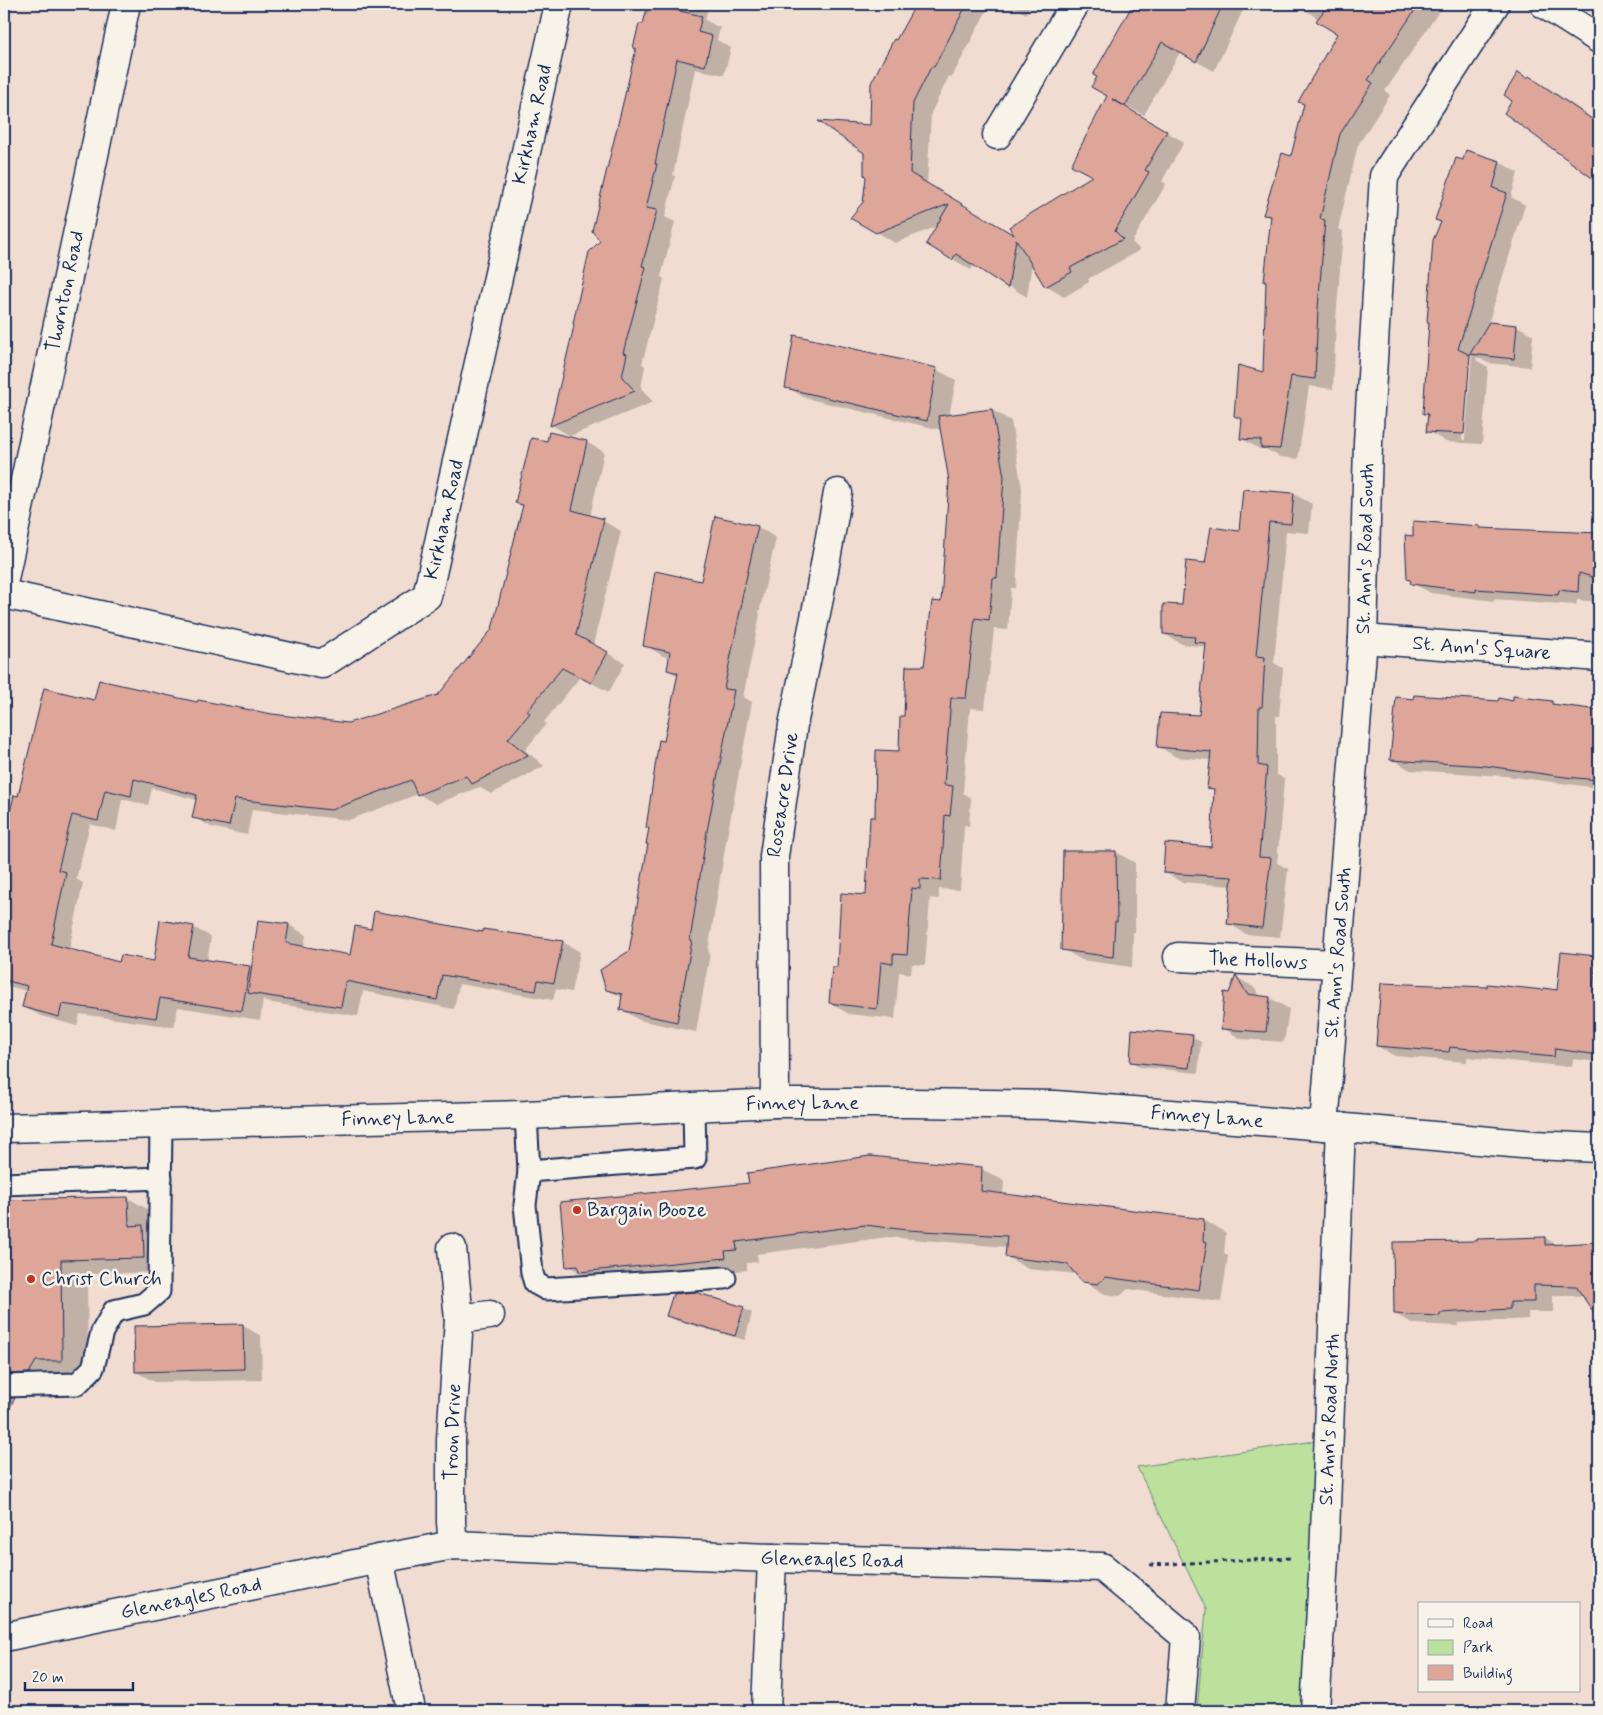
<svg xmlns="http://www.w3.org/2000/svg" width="1603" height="1715" viewBox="0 0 1603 1715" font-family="Mynerve,sans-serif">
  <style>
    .green { fill: #bbe19c; stroke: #6b887d }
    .shadow { fill: #0003; fill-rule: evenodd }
    .building { fill: #dea599; stroke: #1b2f5e }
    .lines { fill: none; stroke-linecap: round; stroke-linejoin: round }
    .service-casing { stroke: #1b2f5e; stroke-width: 25 }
    .minor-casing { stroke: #1b2f5e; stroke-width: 31 }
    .tertiary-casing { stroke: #1b2f5e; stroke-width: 31 }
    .path { stroke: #1b2f5e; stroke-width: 3; stroke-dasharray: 4 4; stroke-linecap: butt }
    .service { stroke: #f7f3e8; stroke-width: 21 }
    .minor { stroke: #f7f3e8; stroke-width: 28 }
    .tertiary { stroke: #f7f3e8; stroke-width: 28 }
    .poi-dot { fill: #c8321e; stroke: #f7f3e8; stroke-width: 2 }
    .labels { text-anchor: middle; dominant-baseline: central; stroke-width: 5; stroke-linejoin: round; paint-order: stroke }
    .street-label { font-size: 20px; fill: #1b2f5e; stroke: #f7f3e8 }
    .poi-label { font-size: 20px; fill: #1b2f5e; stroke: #f7f3e8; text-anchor: start }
  </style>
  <rect width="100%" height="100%" fill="#f0dcd0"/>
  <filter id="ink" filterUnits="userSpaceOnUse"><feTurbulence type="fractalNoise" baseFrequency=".02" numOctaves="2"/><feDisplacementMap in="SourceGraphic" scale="10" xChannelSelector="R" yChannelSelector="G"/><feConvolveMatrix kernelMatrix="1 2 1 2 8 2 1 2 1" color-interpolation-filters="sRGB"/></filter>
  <g filter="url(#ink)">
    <!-- green -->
    <path class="green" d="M 1315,1441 L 1311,1711 L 1197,1711 L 1206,1609 L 1137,1467 Z"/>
    <!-- shadow -->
    <g class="shadow">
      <path d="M 649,4 L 709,4 L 705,20 L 720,28 L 717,40 L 731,48 L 724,75 L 695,69 L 673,175 L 675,176 L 665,217 L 675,222 L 661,277 L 664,279 L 642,364 L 645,366 L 641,388 L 653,402 L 570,436 L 552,425 L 576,326 L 601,241 Z"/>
      <path d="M 918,4 L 990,4 L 952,77 L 949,76 L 931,113 L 927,184 L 1017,238 L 1093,177 L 1073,165 L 1108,96 L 1098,77 L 1094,75 L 1135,4 L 1246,4 L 1214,71 L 1180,52 L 1144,115 L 1126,106 L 1125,108 L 1184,142 L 1162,181 L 1166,184 L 1132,242 L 1140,250 L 1088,279 L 1089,282 L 1064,297 L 1046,286 L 1032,262 L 1027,297 L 974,264 L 971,270 L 928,244 L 938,226 L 895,243 L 877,232 L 864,202 L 871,126 L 897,42 Z"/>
      <path d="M 1007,4 L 1031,4 L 1026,14 Z"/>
      <path d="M 1311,4 L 1444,4 L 1385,91 L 1390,95 L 1358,145 L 1338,229 L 1343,231 L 1336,320 L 1333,389 L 1309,386 L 1298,459 L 1280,457 L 1266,449 L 1259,449 L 1241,438 L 1243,420 L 1235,416 L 1265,373 L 1272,218 L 1265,214 L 1292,158 L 1339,34 L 1307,11 Z"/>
      <path d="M 1530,77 L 1548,88 L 1599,123 L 1599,179 L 1589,173 L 1528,79 Z"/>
      <path d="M 1464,161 L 1500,162 L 1518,173 L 1511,197 L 1525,205 L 1488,324 L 1517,326 L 1533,335 L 1530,367 L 1488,363 L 1477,357 L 1476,360 L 1488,367 L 1482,444 L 1446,442 L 1428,431 L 1429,416 L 1424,413 ZM 1469,355 L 1472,355 L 1465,440 L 1462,440 Z"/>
      <path d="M 795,337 L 937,370 L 956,380 L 949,416 L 992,410 L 1011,421 L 1022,489 L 1016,588 L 1011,588 L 1008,630 L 994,629 L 985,709 L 970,708 L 963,793 L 971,798 L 969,826 L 964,825 L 960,890 L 939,889 L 939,899 L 930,898 L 925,965 L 912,964 L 911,974 L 899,972 L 895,1019 L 849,1014 L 830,1003 L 838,969 L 867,896 L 876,819 L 900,753 L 905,717 L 925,668 L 942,603 L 950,481 L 941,430 L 805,398 L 787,387 Z"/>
      <path d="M 548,442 L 586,442 L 604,452 L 590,517 L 603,521 L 621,531 L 593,645 L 625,663 L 609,692 L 580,677 L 544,722 L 546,724 L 525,750 L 544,766 L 491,794 L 479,787 L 436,804 L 418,794 L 349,820 L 252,809 L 247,835 L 211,827 L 194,817 L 197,800 L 152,788 L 148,805 L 122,799 L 116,831 L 90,824 L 76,879 L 83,883 L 69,950 L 120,963 L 155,962 L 193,927 L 211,937 L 207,961 L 252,969 L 259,922 L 289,925 L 306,935 L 304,947 L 351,956 L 372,930 L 484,933 L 563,942 L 580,952 L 571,992 L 556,989 L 553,1000 L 459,984 L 454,1009 L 363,991 L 358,1016 L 266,1002 L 263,1000 L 260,1020 L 178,1007 L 174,1027 L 80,1014 L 77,1026 L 41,1016 L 23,1006 L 27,991 L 4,985 L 4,843 L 15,797 L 19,797 L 95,702 L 198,704 L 272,715 L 348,724 L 439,696 L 493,629 L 524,507 L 516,503 Z"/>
      <path d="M 1244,490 L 1294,494 L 1312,504 L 1309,533 L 1286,531 L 1274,663 L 1283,668 L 1279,716 L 1276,716 L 1276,774 L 1284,779 L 1277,863 L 1288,869 L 1280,937 L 1246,934 L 1228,923 L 1232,886 L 1182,882 L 1164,872 L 1212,848 L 1215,791 L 1208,787 L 1211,760 L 1176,757 L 1158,746 L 1200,716 L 1206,647 L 1182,644 L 1164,634 L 1183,606 L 1206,564 L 1240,533 Z"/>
      <path d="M 716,518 L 758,527 L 776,538 L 759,613 L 760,614 L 743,697 L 752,702 L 726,842 L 708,952 L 710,953 L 696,1032 L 639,1020 L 621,1009 L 623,998 L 607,989 L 630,952 L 665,742 L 678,676 L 668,670 L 670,658 L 663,656 L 645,645 L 702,582 Z"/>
      <path d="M 1414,523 L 1480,527 L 1484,529 L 1581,534 L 1599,539 L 1599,602 L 1577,600 L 1576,605 L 1494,599 L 1494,601 L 1431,593 L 1412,583 Z"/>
      <path d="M 1552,702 L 1557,706 L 1594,711 L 1599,707 L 1599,788 L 1506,776 L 1410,770 L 1392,759 Z"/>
      <path d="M 1116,852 L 1135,863 L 1135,932 L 1133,932 L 1132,967 L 1082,960 L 1063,949 Z"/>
      <path d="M 1596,958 L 1599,960 L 1599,1062 L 1573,1059 L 1572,1067 L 1467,1057 L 1467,1062 L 1395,1056 L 1377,1046 L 1544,992 L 1558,991 Z"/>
      <path d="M 1236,977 L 1255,988 L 1260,997 L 1270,998 L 1289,1009 L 1284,1042 L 1241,1039 L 1223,1028 L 1229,994 Z"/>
      <path d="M 1192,1037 L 1201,1042 L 1198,1073 L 1140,1067 L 1131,1061 Z"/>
      <path d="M 982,1169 L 1004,1181 L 1003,1195 L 1204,1220 L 1226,1233 L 1224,1253 L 1228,1256 L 1221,1302 L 1128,1289 L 1120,1296 L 1105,1294 L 1083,1281 L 1077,1274 L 1028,1269 L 1006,1256 L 1007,1247 L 888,1237 L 757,1254 L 758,1262 L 747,1263 L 747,1270 L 602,1284 L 568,1266 Z"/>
      <path d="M 128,1198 L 154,1213 L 170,1272 L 87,1274 L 88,1375 L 4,1378 L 4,1200 Z"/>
      <path d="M 1545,1238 L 1557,1245 L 1599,1243 L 1599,1306 L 1584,1296 L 1553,1295 L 1553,1312 L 1528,1312 L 1528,1319 L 1458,1323 L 1458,1326 L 1414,1324 L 1395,1314 L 1477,1243 Z"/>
      <path d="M 743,1308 L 752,1313 L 745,1340 L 677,1321 L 668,1315 Z"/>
      <path d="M 242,1325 L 261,1336 L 262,1380 L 155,1382 L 136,1372 Z"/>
    </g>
    <!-- building -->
    <g class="building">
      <path d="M 648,4 L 702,16 L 698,32 L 712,36 L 705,66 L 677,59 L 655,164 L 657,164 L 646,208 L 657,210 L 642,266 L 646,267 L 623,353 L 627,354 L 622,377 L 635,391 L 550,426 L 574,326 L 573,323 L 589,252 L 600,241 L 592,231 L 636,49 L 633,48 L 639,24 L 643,24 Z"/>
      <path d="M 916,4 L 967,4 L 934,67 L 931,67 L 913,103 L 910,173 L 1014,235 L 1009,227 L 1092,176 L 1071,165 L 1107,96 L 1091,87 L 1097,77 L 1093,75 L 1133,4 L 1223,4 L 1196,62 L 1162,42 L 1125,106 L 1112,99 L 1167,131 L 1145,170 L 1149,172 L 1115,231 L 1123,239 L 1070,268 L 1072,272 L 1045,287 L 1016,239 L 1008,288 L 956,254 L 952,260 L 926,244 L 949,204 L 876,233 L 850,218 L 863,202 L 866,177 L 864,175 L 864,153 L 818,121 L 870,125 L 871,83 L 894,39 L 896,40 Z"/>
      <path d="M 1329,4 L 1419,4 L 1368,80 L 1373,83 L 1340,134 L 1320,219 L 1325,220 L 1318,309 L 1315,379 L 1291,376 L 1280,449 L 1261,448 L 1261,440 L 1240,439 L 1242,419 L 1234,416 L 1238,365 L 1263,372 L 1266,282 L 1264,282 L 1271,216 L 1263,215 L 1282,153 L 1291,156 L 1304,104 L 1298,102 L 1337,34 L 1316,21 Z"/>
      <path d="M 1518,72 L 1527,78 L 1529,76 L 1599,124 L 1599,183 L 1504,113 L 1512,101 L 1504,95 Z"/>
      <path d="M 1466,150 L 1500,161 L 1493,188 L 1507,193 L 1458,349 L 1470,355 L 1464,434 L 1426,432 L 1428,414 L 1423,414 L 1429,322 L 1427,322 L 1433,240 L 1441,222 L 1435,220 L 1456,158 L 1463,160 Z"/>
      <path d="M 1489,322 L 1517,325 L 1514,359 L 1470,354 Z"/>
      <path d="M 794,335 L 937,368 L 927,421 L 785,388 Z"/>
      <path d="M 992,409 L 1004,477 L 997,578 L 993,578 L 989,620 L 975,618 L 966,698 L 951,698 L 944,785 L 953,786 L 950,816 L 945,815 L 941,880 L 920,879 L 920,889 L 912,888 L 907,955 L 893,954 L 893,964 L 881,962 L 877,1009 L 829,1003 L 832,967 L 837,967 L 841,893 L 866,895 L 870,817 L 875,817 L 876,750 L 899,751 L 900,716 L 904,716 L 906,666 L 924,666 L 932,601 L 941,602 L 949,481 L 938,416 Z"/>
      <path d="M 549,432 L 587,441 L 572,510 L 604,519 L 576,635 L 608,652 L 591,683 L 562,668 L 527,711 L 530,713 L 508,739 L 528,755 L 472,784 L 466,776 L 417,795 L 411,780 L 331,810 L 235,799 L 229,826 L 192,818 L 197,795 L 134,779 L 131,796 L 105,790 L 98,821 L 72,815 L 58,870 L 66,872 L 51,944 L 119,962 L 121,955 L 154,961 L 160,920 L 194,926 L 188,957 L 250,966 L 242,1011 L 160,998 L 156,1018 L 62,1004 L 59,1017 L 22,1007 L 27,986 L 4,980 L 4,838 L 14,795 L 18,796 L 44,688 L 94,700 L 99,680 L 197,702 L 198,700 L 272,714 L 348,723 L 438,695 L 492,629 L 523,505 L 515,503 L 531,438 L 547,441 Z"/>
      <path d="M 1243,489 L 1294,493 L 1291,524 L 1269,522 L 1256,656 L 1265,657 L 1262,707 L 1259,707 L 1258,765 L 1267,767 L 1259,857 L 1271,858 L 1262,928 L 1227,924 L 1232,877 L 1163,873 L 1165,843 L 1211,847 L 1214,789 L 1207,788 L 1211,752 L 1157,747 L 1160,713 L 1199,715 L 1206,643 L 1194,642 L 1195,637 L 1163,634 L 1163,604 L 1182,605 L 1186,561 L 1205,563 L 1211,527 L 1239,531 Z"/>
      <path d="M 715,516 L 758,526 L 741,602 L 742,602 L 724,689 L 734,690 L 707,831 L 690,940 L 692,941 L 677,1022 L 620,1010 L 622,994 L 606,990 L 600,970 L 629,951 L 648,844 L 646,844 L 649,828 L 646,828 L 659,740 L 664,741 L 678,673 L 667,670 L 670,652 L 643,646 L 655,571 L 701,581 Z"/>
      <path d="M 1413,521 L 1480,526 L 1480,528 L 1599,533 L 1599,579 L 1579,573 L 1578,592 L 1559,590 L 1558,595 L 1476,589 L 1476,592 L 1411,584 L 1410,580 L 1407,579 L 1405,535 L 1413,536 Z"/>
      <path d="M 1414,695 L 1498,701 L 1499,698 L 1513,701 L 1513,696 L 1552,701 L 1552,704 L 1599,710 L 1599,780 L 1565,777 L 1487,766 L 1390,760 L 1396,697 L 1413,699 Z"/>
      <path d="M 1063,851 L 1116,851 L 1117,922 L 1115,921 L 1113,957 L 1061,950 Z"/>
      <path d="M 374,911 L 483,932 L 483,929 L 563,941 L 554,983 L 538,980 L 536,991 L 442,975 L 437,1000 L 346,981 L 341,1007 L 248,993 L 258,920 L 289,924 L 286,943 L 350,955 L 355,926 L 371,929 Z"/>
      <path d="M 1561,952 L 1596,956 L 1593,989 L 1599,989 L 1599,1055 L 1555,1049 L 1554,1057 L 1450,1047 L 1449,1052 L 1376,1046 L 1381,983 L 1487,987 L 1487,984 L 1543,990 L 1543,988 L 1557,990 Z"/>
      <path d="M 1236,975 L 1247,994 L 1270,997 L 1266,1032 L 1221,1029 L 1224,992 L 1229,993 Z"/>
      <path d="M 1132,1029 L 1193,1035 L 1189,1068 L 1130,1062 Z"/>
      <path d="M 870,1156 L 982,1167 L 981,1191 L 1204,1219 L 1203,1241 L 1207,1242 L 1199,1290 L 1105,1277 L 1098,1284 L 1082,1282 L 1067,1264 L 1005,1257 L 1007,1236 L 907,1230 L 865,1225 L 736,1242 L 737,1250 L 725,1251 L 726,1258 L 579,1272 L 578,1266 L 566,1267 L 560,1202 L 749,1183 L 747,1173 Z"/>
      <path d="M 128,1197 L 129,1226 L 143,1225 L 144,1258 L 61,1260 L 62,1361 L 36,1361 L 29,1373 L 4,1374 L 4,1200 Z"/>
      <path d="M 1545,1237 L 1545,1245 L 1599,1242 L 1599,1321 L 1576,1286 L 1534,1285 L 1534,1302 L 1510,1302 L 1510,1309 L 1440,1313 L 1440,1316 L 1394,1314 L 1393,1242 L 1476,1241 L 1476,1239 Z"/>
      <path d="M 695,1292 L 744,1307 L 735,1336 L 666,1316 L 673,1294 Z"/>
      <path d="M 243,1324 L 244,1369 L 135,1372 L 134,1326 Z"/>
      <path d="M 4,1398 L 15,1398 L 4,1417 Z"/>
    </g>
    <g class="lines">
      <defs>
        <g id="service">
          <path d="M 526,1115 L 529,1171 L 695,1158 L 694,1107"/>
          <path d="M 529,1171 L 525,1205 L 532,1273 L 535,1283 L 546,1289 L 725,1278"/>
          <path d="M 4,1184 L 161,1178"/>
          <path d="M 4,1386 L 77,1384 L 93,1368 L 102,1332 L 114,1311 L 144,1304 L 159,1291 L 161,1123"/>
        </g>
        <g id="minor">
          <path d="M 1544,4 L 1599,39"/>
          <path d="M 997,135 L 1075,4"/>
          <path id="s1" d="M 4,579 L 126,4"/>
          <path id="s2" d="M 4,594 L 322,664 L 427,596 L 559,4"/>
          <path id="s3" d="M 1363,639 L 1599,657"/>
          <path id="s4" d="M 1178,957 L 1337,964"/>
          <path id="s5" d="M 775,1103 L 774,856 L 793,725 L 818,603 L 838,493"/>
          <path id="s6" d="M 1324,1126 L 1363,639 L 1368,443 L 1384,176 L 1495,4"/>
          <path d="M 452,1248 L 459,1319 L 451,1439 L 451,1522 L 453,1545"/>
          <path d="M 459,1319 L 490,1315"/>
          <path id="s7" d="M 4,1637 L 379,1559"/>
          <path id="s8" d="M 410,1711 L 410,1705 L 379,1559 L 453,1545 L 772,1558 L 1102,1567 L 1186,1637 L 1180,1711"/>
          <path d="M 766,1711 L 772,1558"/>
          <path id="s9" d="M 1315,1711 L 1324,1557 L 1341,1127"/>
        </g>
        <g id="tertiary">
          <path id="s10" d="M 4,1128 L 526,1115 L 775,1103 L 911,1103 L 1055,1105 L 1324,1126 L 1534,1145 L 1599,1148"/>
        </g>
      </defs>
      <!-- service casing -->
      <use href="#service" class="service-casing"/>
      <!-- minor casing -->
      <use href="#minor" class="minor-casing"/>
      <!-- tertiary casing -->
      <use href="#tertiary" class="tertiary-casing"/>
      <!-- path -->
      <path class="path" d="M 1150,1565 L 1291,1558"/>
      <!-- service -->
      <use href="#service" class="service"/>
      <!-- minor -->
      <use href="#minor" class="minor"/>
      <!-- tertiary -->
      <use href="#tertiary" class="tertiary"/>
    </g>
  </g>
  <!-- markers -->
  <g class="poi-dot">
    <circle cx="577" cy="1210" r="5"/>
    <circle cx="31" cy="1279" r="5"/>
  </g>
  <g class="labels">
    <!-- street labels -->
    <g class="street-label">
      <text stroke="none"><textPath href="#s2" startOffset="934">Kirkham Road</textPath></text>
      <text stroke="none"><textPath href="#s1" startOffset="294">Thornton Road</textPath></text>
      <text stroke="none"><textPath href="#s2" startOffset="529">Kirkham Road</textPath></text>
      <text stroke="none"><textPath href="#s6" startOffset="579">St. Ann's Road South</textPath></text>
      <text stroke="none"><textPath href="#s3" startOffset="119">St. Ann's Square</textPath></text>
      <text stroke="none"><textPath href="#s5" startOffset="309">Roseacre Drive</textPath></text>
      <text stroke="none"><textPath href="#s6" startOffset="174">St. Ann's Road South</textPath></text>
      <text stroke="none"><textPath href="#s4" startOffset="80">The Hollows</textPath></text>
      <text stroke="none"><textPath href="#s10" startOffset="799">Finney Lane</textPath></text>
      <text stroke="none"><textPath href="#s10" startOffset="1204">Finney Lane</textPath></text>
      <text stroke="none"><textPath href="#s10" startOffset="394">Finney Lane</textPath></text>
      <text stroke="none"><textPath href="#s9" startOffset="292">St. Ann's Road North</textPath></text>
      <text transform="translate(453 1432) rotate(-88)">Troon Drive</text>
      <text stroke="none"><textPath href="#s8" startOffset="610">Gleneagles Road</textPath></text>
      <text stroke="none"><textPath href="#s7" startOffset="191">Gleneagles Road</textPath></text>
    </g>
    <!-- poi labels -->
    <g class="poi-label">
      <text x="587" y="1210">Bargain Booze</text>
      <text x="41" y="1279">Christ Church</text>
    </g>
  </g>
  <!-- margin -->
  <rect width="1603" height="1715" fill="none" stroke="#f7f3e8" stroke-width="20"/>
  <rect x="10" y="10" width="1583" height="1695" fill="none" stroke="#1b2f5e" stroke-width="2" filter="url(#ink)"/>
  <!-- legend -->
  <rect x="1418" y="1602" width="162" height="90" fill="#f7f3e8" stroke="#9fa5b1"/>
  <rect x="1428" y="1619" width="25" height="8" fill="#f7f3e8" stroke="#9fa5b1"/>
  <text x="1463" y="1628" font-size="15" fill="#1b2f5e">Road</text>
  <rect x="1428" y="1640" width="25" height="15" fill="#bbe19c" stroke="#9fa5b1"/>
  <text x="1463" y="1652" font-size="15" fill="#1b2f5e">Park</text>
  <rect x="1428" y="1665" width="25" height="15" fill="#dea599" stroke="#9fa5b1"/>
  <text x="1463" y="1678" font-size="15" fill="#1b2f5e">Building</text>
  <!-- scale -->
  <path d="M25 1682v8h108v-8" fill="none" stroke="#1b2f5e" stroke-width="2.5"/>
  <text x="32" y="1682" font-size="15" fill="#1b2f5e" stroke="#f7f3e8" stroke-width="4" paint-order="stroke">20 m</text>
</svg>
